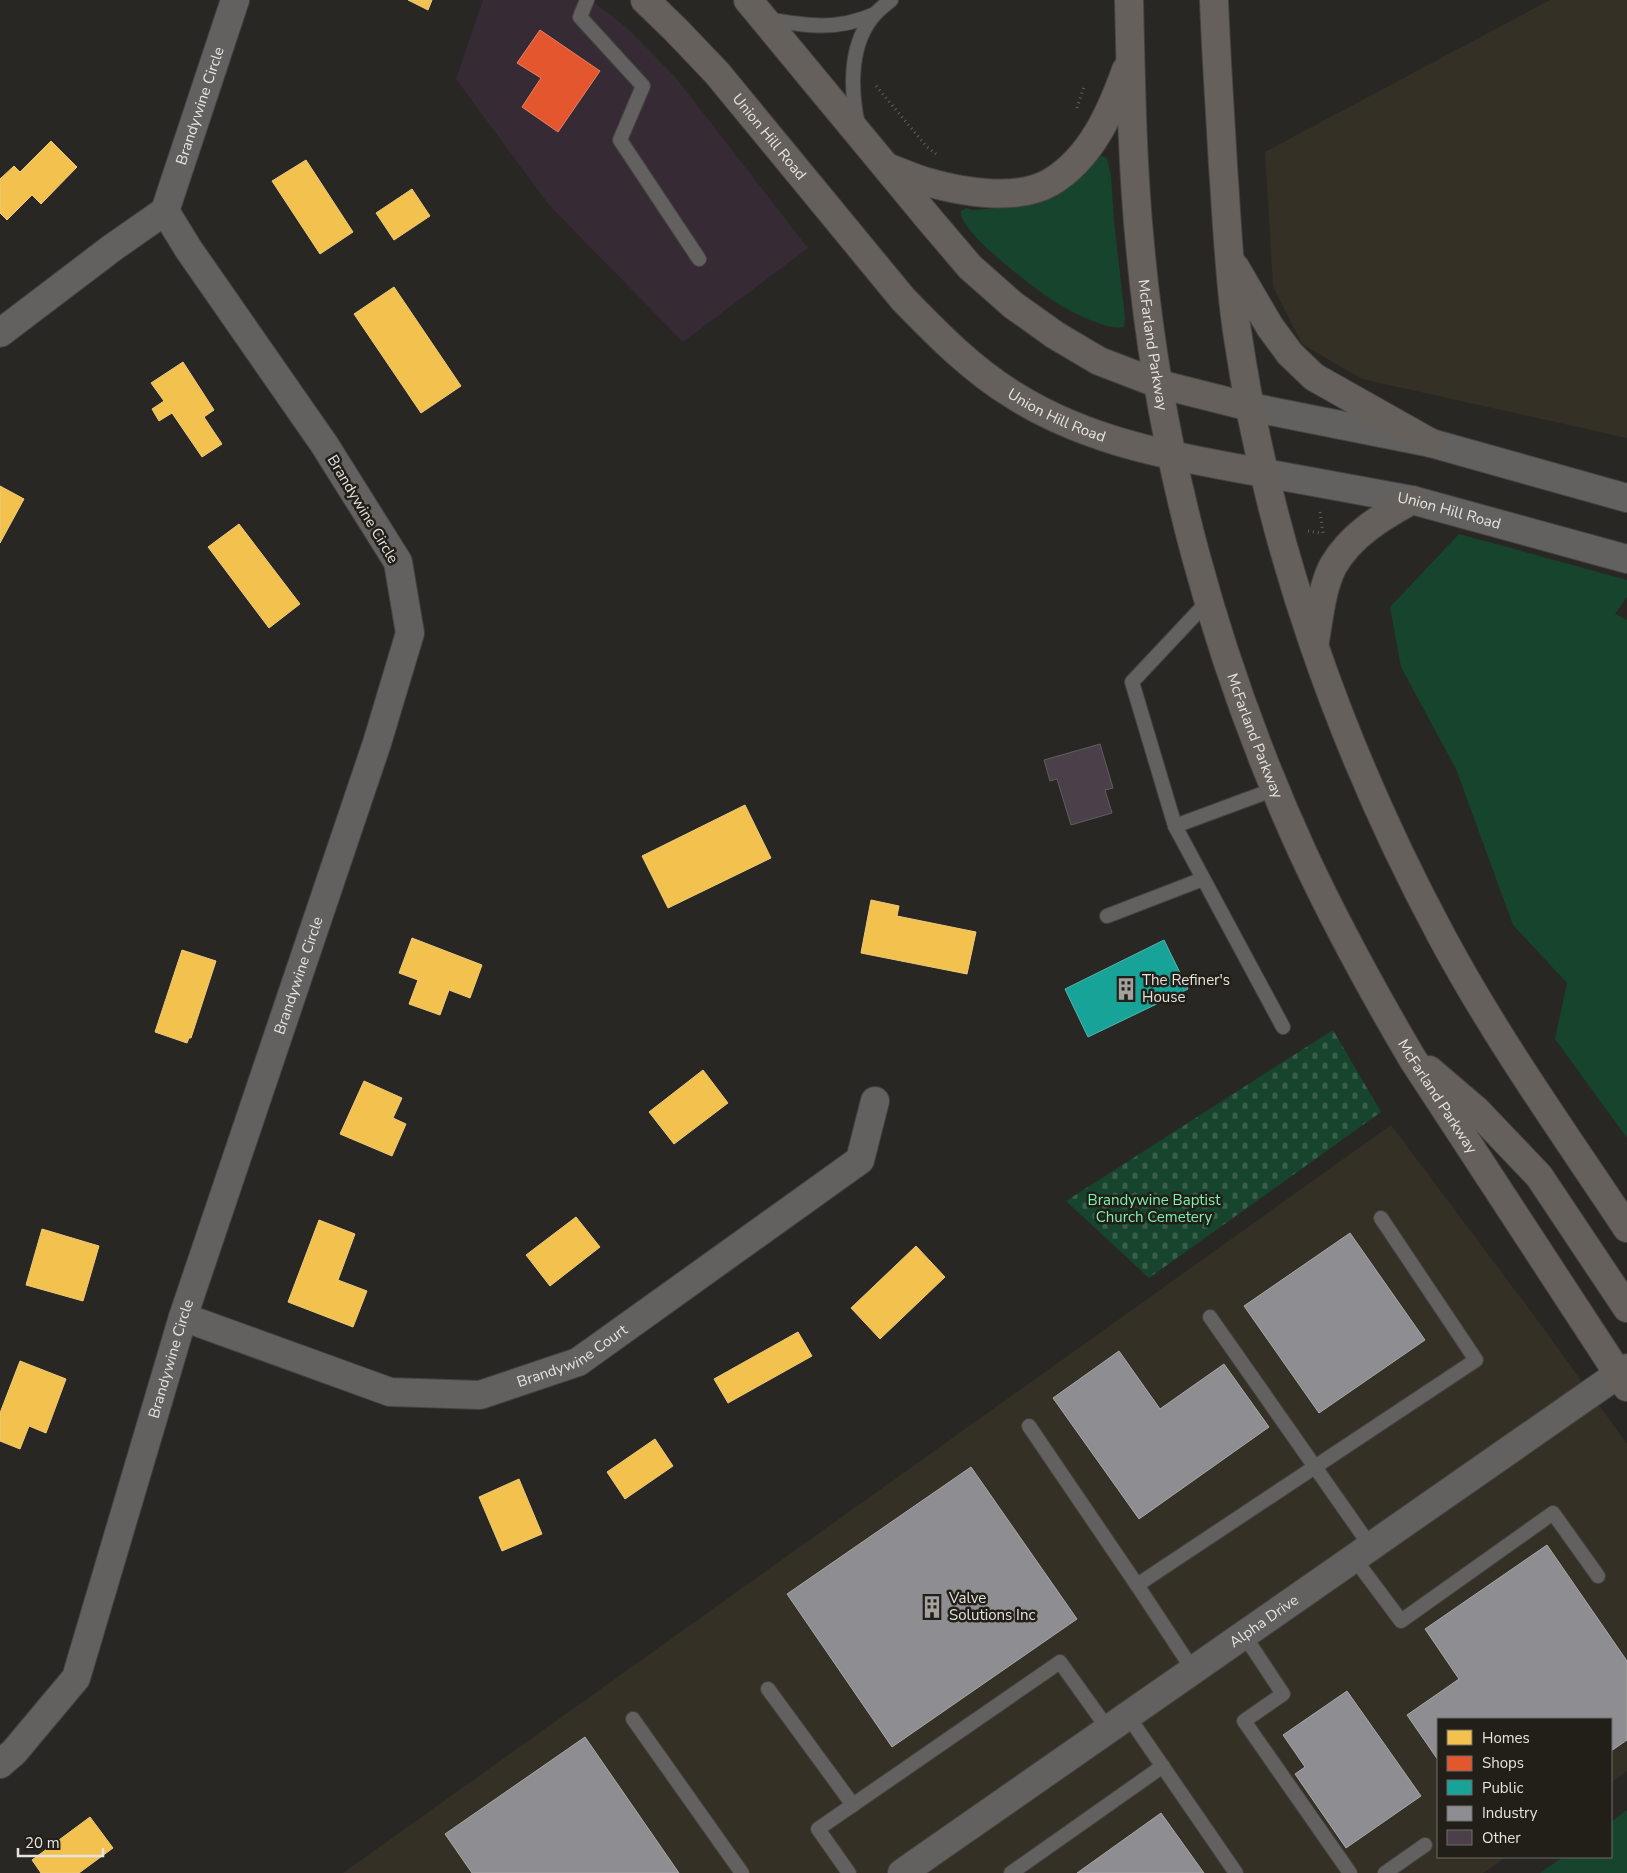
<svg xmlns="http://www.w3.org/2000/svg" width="1627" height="1873" viewBox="0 0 1627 1873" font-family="'Nunito Sans',sans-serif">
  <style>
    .commercial { fill: #362a35 }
    .built { fill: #353025 }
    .grass { fill: #16442d }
    .cemetery { fill: url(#cemetery-stones) }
    .homes { fill: #f2c14e; stroke: #eecb7a }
    .shops { fill: #e4572e; stroke: #e48163 }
    .public { fill: #17a398; stroke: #55b6ad }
    .industry { fill: #8d8d92; stroke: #a7a7a9 }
    .building { fill: #4b404a; stroke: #5f5d5e }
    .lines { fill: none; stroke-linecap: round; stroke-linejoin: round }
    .lane-casing { stroke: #444240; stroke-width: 16 }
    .street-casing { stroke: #444240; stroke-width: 30 }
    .secondary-casing { stroke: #444240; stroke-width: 30 }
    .primary-casing { stroke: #444240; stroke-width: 30 }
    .path { stroke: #62605e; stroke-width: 3; stroke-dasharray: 1 4; stroke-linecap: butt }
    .lane { stroke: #62615f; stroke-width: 14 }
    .street { stroke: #62615f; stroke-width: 28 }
    .secondary { stroke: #62615f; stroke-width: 28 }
    .primary { stroke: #66605c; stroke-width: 28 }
    .labels { text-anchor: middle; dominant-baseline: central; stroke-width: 5; stroke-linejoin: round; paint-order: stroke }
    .street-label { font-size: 15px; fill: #e5e3df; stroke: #221f18 }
    .poi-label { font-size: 15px; fill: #e5e3df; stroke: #221f18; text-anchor: start }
    .park-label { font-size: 15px; fill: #7df1b0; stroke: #221f18 }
  </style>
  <defs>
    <pattern id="cemetery-stones" width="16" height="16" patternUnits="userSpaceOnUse" patternTransform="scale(1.25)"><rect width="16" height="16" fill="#16442d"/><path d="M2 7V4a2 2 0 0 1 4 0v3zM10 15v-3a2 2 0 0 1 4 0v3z" fill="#385f4b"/></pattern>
  </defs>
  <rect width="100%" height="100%" fill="#292724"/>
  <!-- commercial -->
  <path class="commercial" d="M 483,0 L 591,0 L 627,28 L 676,78 L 808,248 L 683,342 L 549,205 L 456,79 Z"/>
  <!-- built -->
  <g class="built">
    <path d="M 1550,0 L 1627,0 L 1627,438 L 1362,379 L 1302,344 L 1273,286 L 1265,152 Z"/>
    <path d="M 1391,1125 L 1544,1329 L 1627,1444 L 1627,1771 L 1611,1783 L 1611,1719 L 1438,1719 L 1438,1857 L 1506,1857 L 1483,1873 L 343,1873 Z"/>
  </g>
  <!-- grass -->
  <g class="grass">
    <path d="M 1101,156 L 1107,158 L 1111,176 L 1114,221 L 1125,318 L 1124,327 C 1108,331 1074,313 1060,305 C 1041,294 957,231 961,211 L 966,208 L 973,210 L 1012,207 L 1039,201 L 1078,179 Z"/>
    <path d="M 1459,534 L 1627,580 L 1627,597 L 1615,614 L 1627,620 L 1627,1138 L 1555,1039 L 1567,983 L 1513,925 L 1456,769 L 1401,667 L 1390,607 Z"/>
    <path d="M 1627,1810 L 1627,1873 L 1540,1873 L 1563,1857 L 1611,1857 L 1611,1822 Z"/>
  </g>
  <!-- cemetery -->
  <path class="cemetery" d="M 1333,1030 L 1381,1112 L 1149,1278 L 1066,1201 Z"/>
  <!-- homes -->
  <g class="homes">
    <path d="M 408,0 L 432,0 L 428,10 Z"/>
    <path d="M 51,141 L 77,167 L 41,204 L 32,195 L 7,220 L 0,213 L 0,179 L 14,166 L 20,172 Z"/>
    <path d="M 306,160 L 353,232 L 320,254 L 272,181 Z"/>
    <path d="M 412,189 L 430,216 L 394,240 L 376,213 Z"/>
    <path d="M 394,287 L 461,386 L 421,413 L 354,314 Z"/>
    <path d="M 183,362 L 214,410 L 204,417 L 222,444 L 202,457 L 172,413 L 159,421 L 152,409 L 164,401 L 151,383 Z"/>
    <path d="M 0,486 L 24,499 L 0,543 Z"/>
    <path d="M 239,524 L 300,604 L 269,628 L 208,547 Z"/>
    <path d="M 745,805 L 771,858 L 668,908 L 642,856 Z"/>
    <path d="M 871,900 L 899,906 L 897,916 L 976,932 L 967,974 L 861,953 Z"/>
    <path d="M 412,938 L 482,965 L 470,998 L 449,990 L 440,1015 L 409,1004 L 418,980 L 399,973 Z"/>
    <path d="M 182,950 L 216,961 L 191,1038 L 189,1038 L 187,1043 L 155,1032 Z"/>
    <path d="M 703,1070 L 728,1103 L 674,1144 L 649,1112 Z"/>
    <path d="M 364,1081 L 402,1098 L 393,1118 L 406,1124 L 392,1156 L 340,1134 Z"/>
    <path d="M 576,1217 L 600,1247 L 550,1286 L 526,1255 Z"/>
    <path d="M 319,1220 L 355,1234 L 338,1280 L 367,1291 L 353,1327 L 288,1302 Z"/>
    <path d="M 42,1229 L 99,1246 L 83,1301 L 26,1285 Z"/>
    <path d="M 916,1246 L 945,1277 L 880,1339 L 851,1308 Z"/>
    <path d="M 798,1332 L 812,1356 L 728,1403 L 714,1379 Z"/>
    <path d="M 20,1361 L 66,1379 L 46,1433 L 29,1426 L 20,1449 L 0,1441 L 0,1413 Z"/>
    <path d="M 655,1439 L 673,1466 L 625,1499 L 607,1472 Z"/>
    <path d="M 519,1479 L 542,1534 L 502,1551 L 479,1497 Z"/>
    <path d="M 90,1817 L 113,1848 L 79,1873 L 41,1873 L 32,1860 Z"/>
  </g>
  <!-- shops -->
  <path class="shops" d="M 540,30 L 600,71 L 558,132 L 522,107 L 541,78 L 517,63 Z"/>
  <!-- public -->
  <path class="public" d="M 1164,940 L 1188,989 L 1088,1037 L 1065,989 Z"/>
  <!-- industry -->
  <g class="industry">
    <path d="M 1350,1233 L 1425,1340 L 1319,1413 L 1244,1306 Z"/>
    <path d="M 1119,1351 L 1160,1409 L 1224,1364 L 1269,1427 L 1139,1519 L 1053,1398 Z"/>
    <path d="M 971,1467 L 1077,1619 L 892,1747 L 787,1594 Z"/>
    <path d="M 1547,1545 L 1627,1661 L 1627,1740 L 1611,1751 L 1611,1719 L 1438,1719 L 1438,1760 L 1407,1715 L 1459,1679 L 1425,1629 Z"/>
    <path d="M 1347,1691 L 1421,1796 L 1346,1848 L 1295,1774 L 1305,1767 L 1283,1735 Z"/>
    <path d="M 585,1737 L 679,1873 L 472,1873 L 445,1834 Z"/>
    <path d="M 1161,1813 L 1204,1873 L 1077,1873 Z"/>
  </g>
  <!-- building -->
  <path class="building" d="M 1100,744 L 1113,788 L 1105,790 L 1112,813 L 1071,825 L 1057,779 L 1050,781 L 1044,760 Z"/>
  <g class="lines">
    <defs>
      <g id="lane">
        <path d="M 587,0 L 580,17 L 643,86 L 620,140 L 699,259"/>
        <path d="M 766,19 C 807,26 837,31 875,14"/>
        <path d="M 858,125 C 850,88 849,42 876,13 C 881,8 886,4 891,0"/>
        <path d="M 1209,600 L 1132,682 L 1175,826 L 1283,1027"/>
        <path d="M 1175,826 L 1275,789"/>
        <path d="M 1107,916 L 1203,879"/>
        <path d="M 1210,1317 L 1371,1547"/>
        <path d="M 1029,1426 L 1137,1585"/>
        <path d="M 1354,1558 L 1401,1621 L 1553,1513 L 1598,1576"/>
        <path d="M 1244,1635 L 1283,1694 L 1244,1721 L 1350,1873"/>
        <path d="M 1193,1670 L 1137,1585 L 1476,1360 L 1381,1218"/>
        <path d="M 768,1689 L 853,1805"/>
        <path d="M 1128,1716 L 1236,1873"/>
        <path d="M 633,1719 L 742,1873"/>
        <path d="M 849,1873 L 818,1829 L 1060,1662 L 1108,1729"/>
        <path d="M 1011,1873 L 1163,1766"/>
        <path d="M 1385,1873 L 1425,1845"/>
      </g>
      <g id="street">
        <path id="s1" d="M 0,333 L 112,248 L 165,211 L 235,0"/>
        <path id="s2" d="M 183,1317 L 390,1392 L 480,1395 L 578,1362 L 860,1160 L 875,1101"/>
        <path id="s3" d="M 0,1764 L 14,1752 L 76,1678 L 183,1317 L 377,743 L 410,633 L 398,562 L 324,444 L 189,250 L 165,211"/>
        <path id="s4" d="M 902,1873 L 1627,1368"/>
      </g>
      <g id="secondary">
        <path d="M 1250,407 L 1431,443 L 1627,498"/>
        <path id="s5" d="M 1264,473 L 1412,500 L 1627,559"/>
      </g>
      <g id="primary">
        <path id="s6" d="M 645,0 L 676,30 L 717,73 L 903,299 C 937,334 972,370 1015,396 C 1090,443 1179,458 1264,473"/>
        <path d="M 748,0 L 930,220 L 970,267 L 1013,305 L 1055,335 L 1099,361 L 1159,384 L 1250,407"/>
        <path id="s7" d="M 1129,0 C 1131,82 1132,164 1140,245 C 1159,454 1215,660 1302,851 C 1335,922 1372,990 1412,1058 L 1627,1387"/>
        <path d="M 1214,0 C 1216,55 1220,110 1223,166 C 1227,221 1229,276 1237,331 C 1268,543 1341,749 1442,937 C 1496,1038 1564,1133 1627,1228"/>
        <path d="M 887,167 C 900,172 913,178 927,182 C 962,192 1017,202 1051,182 C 1091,158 1111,112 1126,70"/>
        <path d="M 1235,267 L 1270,327 L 1290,354 L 1314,377 L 1431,443"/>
        <path d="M 1315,641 C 1319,618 1322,587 1333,566 C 1351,535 1381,517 1412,500"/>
        <path d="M 1429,1070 L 1477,1111 L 1539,1176 L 1627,1308"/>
      </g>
    </defs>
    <!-- lane casing -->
    <use href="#lane" class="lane-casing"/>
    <!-- street casing -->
    <use href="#street" class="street-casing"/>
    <!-- secondary casing -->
    <use href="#secondary" class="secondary-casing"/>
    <!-- primary casing -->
    <use href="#primary" class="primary-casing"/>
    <!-- path -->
    <g class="path">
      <path d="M 876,86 L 927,147 L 936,154"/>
      <path d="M 1077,108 L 1084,87"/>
      <path d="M 1320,512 L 1323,533"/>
      <path d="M 1308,531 L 1321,533"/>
    </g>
    <!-- lane -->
    <use href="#lane" class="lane"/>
    <!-- street -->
    <use href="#street" class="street"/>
    <!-- secondary -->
    <use href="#secondary" class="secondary"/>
    <!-- primary -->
    <use href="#primary" class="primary"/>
  </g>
  <!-- icons -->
  <defs>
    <symbol id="building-bare" viewBox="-9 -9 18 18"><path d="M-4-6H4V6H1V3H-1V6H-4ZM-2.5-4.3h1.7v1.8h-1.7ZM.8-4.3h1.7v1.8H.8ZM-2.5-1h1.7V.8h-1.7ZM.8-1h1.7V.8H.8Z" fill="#a3a19e" stroke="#221f18" stroke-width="2.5" paint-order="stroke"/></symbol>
  </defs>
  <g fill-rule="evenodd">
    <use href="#building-bare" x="1110" y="973" width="32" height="32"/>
    <use href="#building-bare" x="916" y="1591" width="32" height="32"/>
  </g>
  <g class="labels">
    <!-- street labels -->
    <g class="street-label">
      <text stroke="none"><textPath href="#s1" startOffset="316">Brandywine Circle</textPath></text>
      <text stroke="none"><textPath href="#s6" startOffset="185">Union Hill Road</textPath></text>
      <text stroke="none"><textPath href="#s7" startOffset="346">McFarland Parkway</textPath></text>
      <text stroke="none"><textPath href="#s6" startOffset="590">Union Hill Road</textPath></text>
      <text transform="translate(363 509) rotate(59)">Brandywine Circle</text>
      <text stroke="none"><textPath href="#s5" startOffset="189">Union Hill Road</textPath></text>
      <text stroke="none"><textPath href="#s7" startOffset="751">McFarland Parkway</textPath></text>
      <text stroke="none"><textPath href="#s3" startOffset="852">Brandywine Circle</textPath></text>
      <text stroke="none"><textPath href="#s7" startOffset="1156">McFarland Parkway</textPath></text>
      <text stroke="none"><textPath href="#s2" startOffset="411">Brandywine Court</textPath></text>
      <text stroke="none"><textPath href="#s3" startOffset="448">Brandywine Circle</textPath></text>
      <text stroke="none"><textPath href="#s4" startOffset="441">Alpha Drive</textPath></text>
    </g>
    <!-- poi labels -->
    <g class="poi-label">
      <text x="1142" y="980">The Refiner's<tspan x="1142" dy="17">House</tspan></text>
      <text x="949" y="1598">Valve<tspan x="949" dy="17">Solutions Inc</tspan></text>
    </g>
    <!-- park labels -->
    <g class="park-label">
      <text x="1154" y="1200">Brandywine Baptist<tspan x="1154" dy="17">Church Cemetery</tspan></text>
    </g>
  </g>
  <!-- legend -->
  <rect x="1437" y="1718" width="175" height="140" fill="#221f18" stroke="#706d68"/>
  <rect x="1447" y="1730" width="25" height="15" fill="#f2c14e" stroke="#706d68"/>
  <text x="1482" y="1743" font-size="15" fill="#e5e3df">Homes</text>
  <rect x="1447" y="1756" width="25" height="15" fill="#e4572e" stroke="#706d68"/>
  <text x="1482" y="1768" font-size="15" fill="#e5e3df">Shops</text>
  <rect x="1447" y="1780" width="25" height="15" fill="#17a398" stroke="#706d68"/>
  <text x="1482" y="1793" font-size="15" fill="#e5e3df">Public</text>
  <rect x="1447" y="1806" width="25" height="15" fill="#8d8d92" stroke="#706d68"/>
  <text x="1482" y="1818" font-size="15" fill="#e5e3df">Industry</text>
  <rect x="1447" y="1830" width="25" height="15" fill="#4b404a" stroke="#706d68"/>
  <text x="1482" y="1843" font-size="15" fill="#e5e3df">Other</text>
  <!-- scale -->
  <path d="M18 1848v8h85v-8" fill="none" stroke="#e5e3df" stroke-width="2.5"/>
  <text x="25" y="1848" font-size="15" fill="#e5e3df" stroke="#221f18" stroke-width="4" paint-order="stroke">20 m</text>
</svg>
